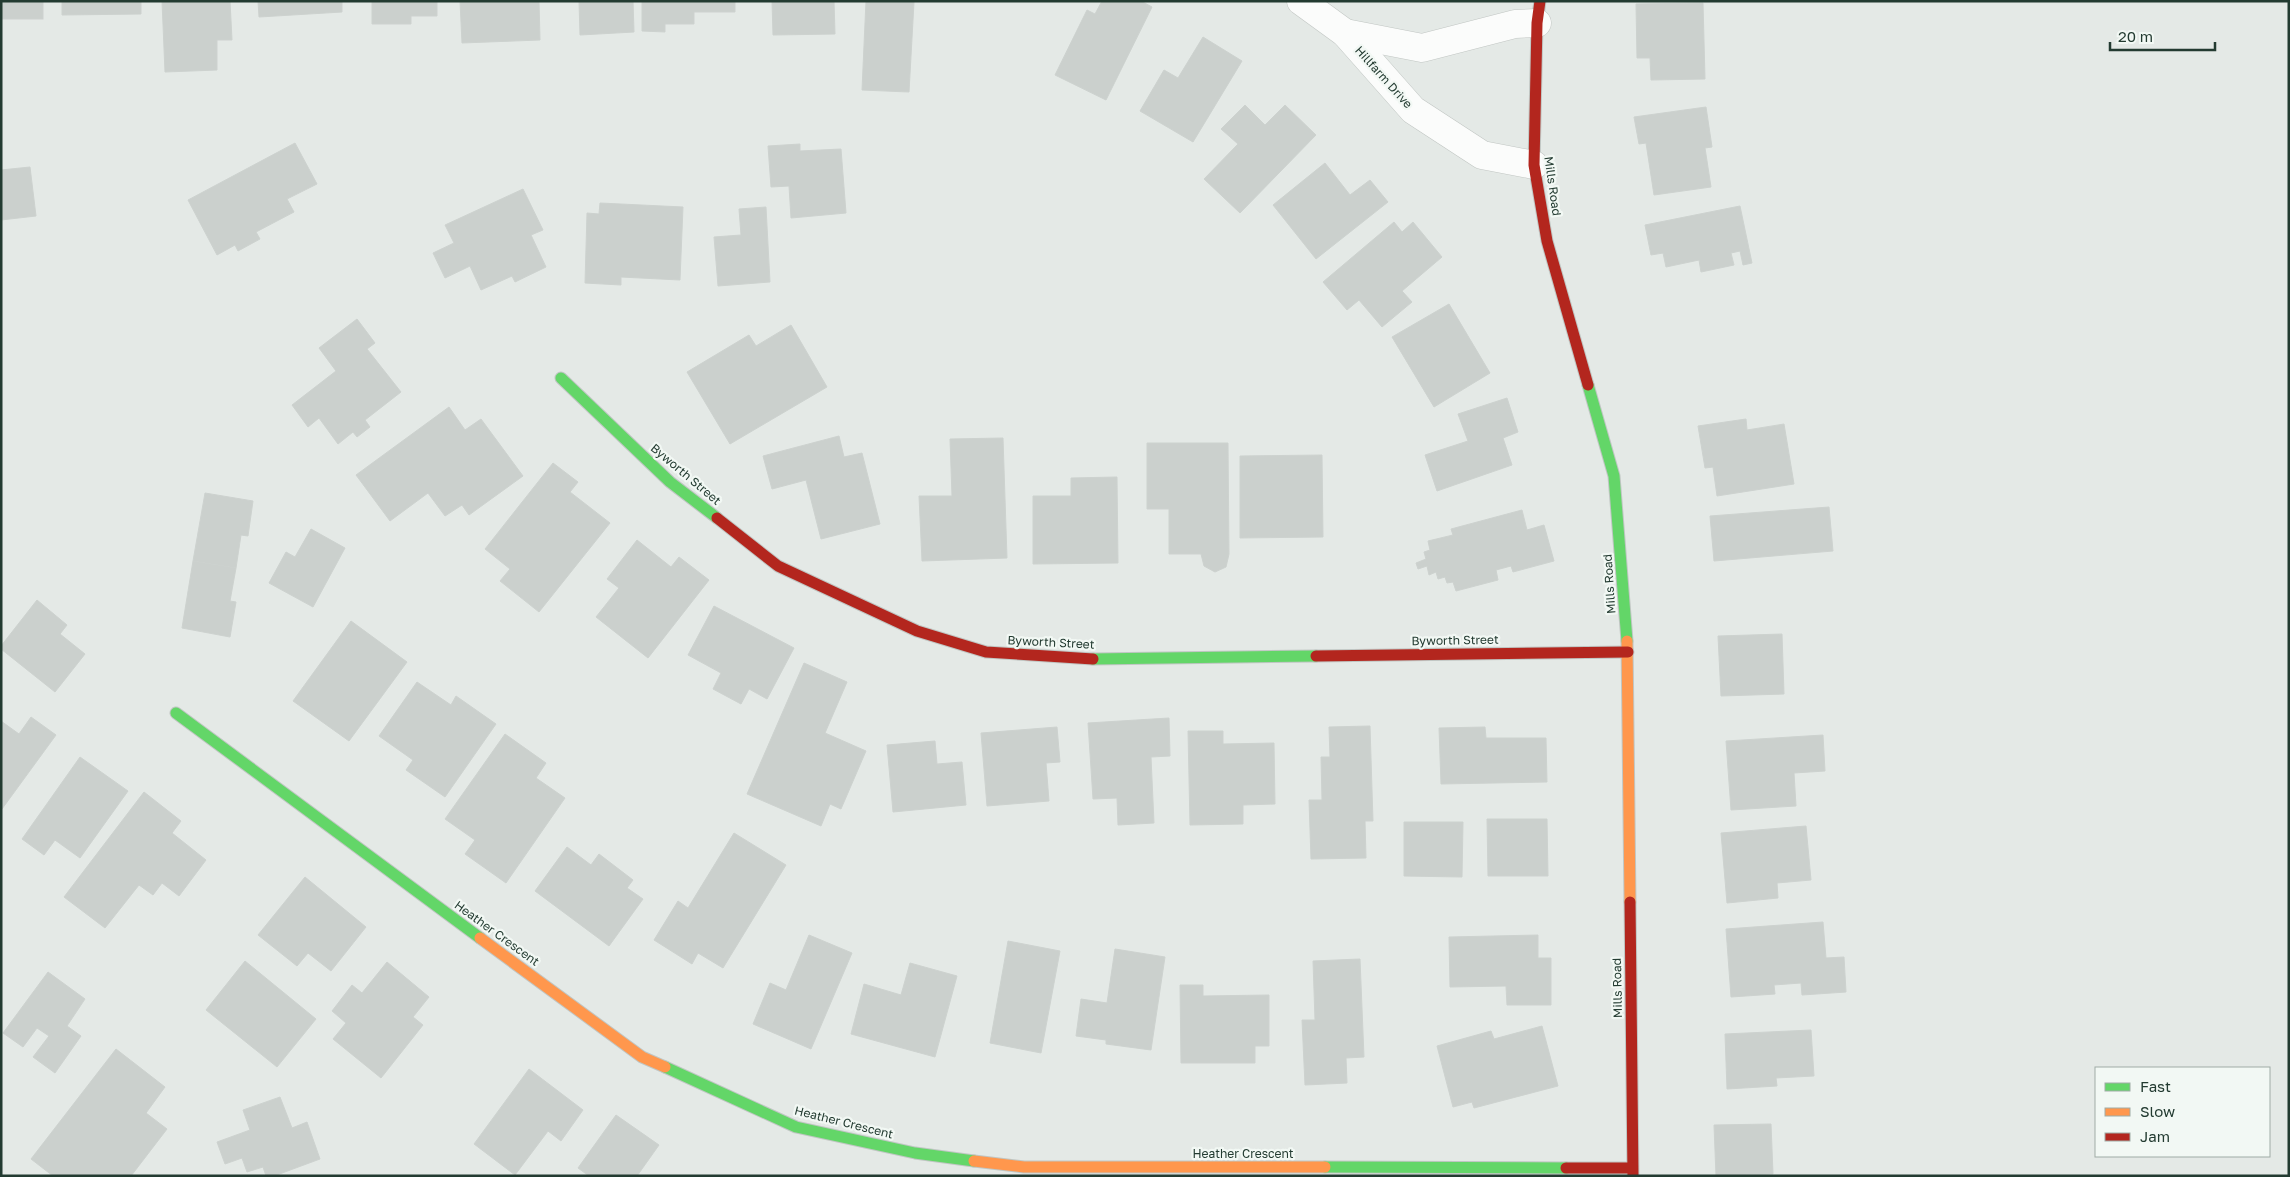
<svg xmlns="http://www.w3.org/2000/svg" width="2290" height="1177" viewBox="0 0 2290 1177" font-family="'Golos Text',sans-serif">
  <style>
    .building { fill: #cbd0cd; stroke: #cdd2cf }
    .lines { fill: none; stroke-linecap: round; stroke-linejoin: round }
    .street-casing { stroke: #c1c6c3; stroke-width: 29 }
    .fast-casing { stroke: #c0c6c3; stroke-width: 13 }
    .slow-casing { stroke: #c0c6c3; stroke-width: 13 }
    .jam-casing { stroke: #c0c6c3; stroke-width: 13 }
    .street { stroke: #fbfcfb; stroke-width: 28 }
    .fast { stroke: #63d668; stroke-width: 11 }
    .slow { stroke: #ff974d; stroke-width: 11 }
    .jam { stroke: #b3261e; stroke-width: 11 }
    .labels { text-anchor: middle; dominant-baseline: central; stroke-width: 4.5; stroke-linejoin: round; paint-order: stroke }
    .street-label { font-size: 12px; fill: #233b31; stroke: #f2f8f4 }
  </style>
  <rect width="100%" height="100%" fill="#e4e9e6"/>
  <!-- building -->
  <g class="building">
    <rect x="1" y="1" width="42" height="18"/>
    <path d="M 62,1 L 141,1 L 141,14 L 62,15 Z"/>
    <path d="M 162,1 L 230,1 L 232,40 L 217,40 L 217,70 L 165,72 Z"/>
    <path d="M 258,1 L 342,1 L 342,12 L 259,17 Z"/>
    <path d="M 372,1 L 437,1 L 437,16 L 411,16 L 411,24 L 372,24 Z"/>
    <path d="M 460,1 L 539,1 L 540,40 L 462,43 Z"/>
    <path d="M 579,1 L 633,1 L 634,32 L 580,35 Z"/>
    <path d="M 642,1 L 735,1 L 735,12 L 694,12 L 694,24 L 665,24 L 665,32 L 642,31 Z"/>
    <path d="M 772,1 L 834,1 L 835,34 L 773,35 Z"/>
    <path d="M 866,1 L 914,2 L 909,92 L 862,90 Z"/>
    <path d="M 1102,1 L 1141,1 L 1152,7 L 1106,100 L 1055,75 L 1087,10 L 1095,14 Z"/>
    <path d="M 1703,3 L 1705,79 L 1651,80 L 1650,58 L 1637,58 L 1636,4 Z"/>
    <path d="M 1203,37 L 1242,61 L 1193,142 L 1140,111 L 1164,70 L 1178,78 Z"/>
    <path d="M 1245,105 L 1265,125 L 1285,105 L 1316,135 L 1240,213 L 1204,179 L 1238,144 L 1221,129 Z"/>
    <path d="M 1706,107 L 1712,147 L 1705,148 L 1711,187 L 1654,195 L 1646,143 L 1639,144 L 1634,117 Z"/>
    <path d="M 295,143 L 317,184 L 287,199 L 294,212 L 256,232 L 260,239 L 238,251 L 235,245 L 217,255 L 188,200 Z"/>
    <path d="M 800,144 L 800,151 L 841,149 L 846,213 L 791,218 L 789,186 L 771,187 L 768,146 Z"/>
    <path d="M 1325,163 L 1350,195 L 1370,180 L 1388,202 L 1316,259 L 1273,205 Z"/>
    <path d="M 30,167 L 36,216 L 1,220 L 1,170 Z"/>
    <path d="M 523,189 L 543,230 L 531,235 L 546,267 L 515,282 L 512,276 L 481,290 L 470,266 L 445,278 L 433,253 L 454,243 L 445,225 Z"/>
    <path d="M 600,203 L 683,207 L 680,280 L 621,277 L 621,285 L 585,283 L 587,213 L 599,214 Z"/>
    <path d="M 1740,206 L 1752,263 L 1743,265 L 1740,251 L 1731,253 L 1734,265 L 1701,272 L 1699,260 L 1666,267 L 1663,253 L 1651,255 L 1645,225 Z"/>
    <path d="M 766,207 L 770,282 L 718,286 L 714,237 L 741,235 L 739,209 Z"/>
    <path d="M 1394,222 L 1402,232 L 1413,222 L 1442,257 L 1402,291 L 1412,302 L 1382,327 L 1359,300 L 1347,310 L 1323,282 Z"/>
    <path d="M 1449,304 L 1490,373 L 1434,407 L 1392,337 Z"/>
    <path d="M 357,319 L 375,343 L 367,349 L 401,392 L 365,420 L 370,427 L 357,437 L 353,432 L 338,444 L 319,418 L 308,427 L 292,405 L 336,371 L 319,348 Z"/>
    <path d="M 791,325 L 827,387 L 730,444 L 687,372 L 749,335 L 756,346 Z"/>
    <path d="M 1507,398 L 1518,432 L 1503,438 L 1512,465 L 1437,491 L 1425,455 L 1468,441 L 1458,414 Z"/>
    <path d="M 449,407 L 465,430 L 481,419 L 523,476 L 469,515 L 462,505 L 445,516 L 428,493 L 390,521 L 356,475 Z"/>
    <path d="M 1746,419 L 1747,430 L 1784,424 L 1794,484 L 1717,496 L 1713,467 L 1705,468 L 1698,426 Z"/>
    <path d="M 839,436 L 844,457 L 862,453 L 880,524 L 821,539 L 806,480 L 772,489 L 763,456 Z"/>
    <path d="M 1003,438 L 1007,558 L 922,561 L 919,496 L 952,496 L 950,439 Z"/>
    <path d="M 1147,443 L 1228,443 L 1229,554 L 1226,567 L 1215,572 L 1204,566 L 1201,554 L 1169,554 L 1169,509 L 1147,509 Z"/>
    <path d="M 1322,455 L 1323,537 L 1240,538 L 1240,456 Z"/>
    <path d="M 553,463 L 578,482 L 570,492 L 610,523 L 539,612 L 500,581 L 510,569 L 485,549 Z"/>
    <path d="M 1117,477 L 1118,563 L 1033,564 L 1033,496 L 1071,496 L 1071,478 Z"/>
    <path d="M 205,493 L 253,501 L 248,536 L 241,535 L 236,568 L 193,561 Z"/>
    <path d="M 1829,507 L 1833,551 L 1714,561 L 1710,516 Z"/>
    <path d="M 1522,510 L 1527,530 L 1544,525 L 1554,561 L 1513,572 L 1511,566 L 1496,570 L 1498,580 L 1456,591 L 1453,582 L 1447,583 L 1445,577 L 1438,579 L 1436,572 L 1429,575 L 1427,566 L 1418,569 L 1416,563 L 1426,559 L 1424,552 L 1430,550 L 1428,541 L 1453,535 L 1451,529 Z"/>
    <path d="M 311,529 L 345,548 L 313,607 L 269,583 L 286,552 L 295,557 Z"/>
    <path d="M 637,540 L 671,567 L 679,557 L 709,580 L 648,658 L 596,617 L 619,588 L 607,579 Z"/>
    <path d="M 193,561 L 236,568 L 230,601 L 236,602 L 230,637 L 182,628 Z"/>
    <path d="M 37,600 L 67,625 L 60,634 L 85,654 L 55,692 L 1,649 L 1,646 Z"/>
    <path d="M 714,606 L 794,648 L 767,699 L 749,689 L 741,704 L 713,689 L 721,673 L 688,655 Z"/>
    <path d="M 351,621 L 407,662 L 349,741 L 293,701 Z"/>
    <path d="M 1782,634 L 1784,694 L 1721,696 L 1718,636 Z"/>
    <path d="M 804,663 L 847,682 L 825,733 L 866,751 L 841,809 L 830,804 L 821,826 L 747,794 Z"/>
    <path d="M 417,682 L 451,705 L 456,696 L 496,724 L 445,797 L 406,770 L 413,760 L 379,736 Z"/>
    <path d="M 31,717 L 56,735 L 2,809 L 1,721 L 19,734 Z"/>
    <path d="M 1169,718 L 1170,756 L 1151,757 L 1154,823 L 1118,825 L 1117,798 L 1093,799 L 1088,723 Z"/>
    <path d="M 1370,726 L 1373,821 L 1365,821 L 1366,858 L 1311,859 L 1309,800 L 1322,800 L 1321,757 L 1330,757 L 1329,727 Z"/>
    <path d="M 1057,727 L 1060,762 L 1046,763 L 1049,801 L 987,806 L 981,733 Z"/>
    <path d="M 1485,727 L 1486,738 L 1546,738 L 1547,782 L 1441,784 L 1439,728 Z"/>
    <path d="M 1188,731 L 1223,731 L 1223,744 L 1274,743 L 1275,804 L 1243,805 L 1243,824 L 1190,825 Z"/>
    <path d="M 505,734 L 546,763 L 536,778 L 565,798 L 506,883 L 465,854 L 475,840 L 445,819 Z"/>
    <path d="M 1823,735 L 1825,771 L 1794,773 L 1796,806 L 1731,810 L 1726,741 Z"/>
    <path d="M 935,741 L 937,764 L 962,762 L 966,805 L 893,812 L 887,745 Z"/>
    <path d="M 80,757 L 128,791 L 80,858 L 55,840 L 44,855 L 22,839 Z"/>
    <path d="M 144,792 L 181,821 L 172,833 L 206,860 L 179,896 L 162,883 L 153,895 L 139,885 L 105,928 L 64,897 Z"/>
    <path d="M 1487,819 L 1547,819 L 1548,876 L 1488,876 Z"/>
    <path d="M 1404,822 L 1463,822 L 1462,877 L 1404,876 Z"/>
    <path d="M 1806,826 L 1811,880 L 1777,883 L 1778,898 L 1727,903 L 1721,833 Z"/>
    <path d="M 734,833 L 786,865 L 723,968 L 698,953 L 692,964 L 654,940 L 678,901 L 688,908 Z"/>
    <path d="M 567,847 L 591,865 L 599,854 L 633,880 L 627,888 L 643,899 L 609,946 L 535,891 Z"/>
    <path d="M 305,877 L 366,927 L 331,971 L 308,953 L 297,966 L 258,935 Z"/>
    <path d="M 1823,922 L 1826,958 L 1844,957 L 1846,992 L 1802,995 L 1801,983 L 1774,985 L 1775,994 L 1731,997 L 1726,929 Z"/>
    <path d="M 809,935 L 852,953 L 811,1049 L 753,1024 L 770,983 L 786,990 Z"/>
    <path d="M 1538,935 L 1538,958 L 1551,958 L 1551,1005 L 1507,1005 L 1506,986 L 1450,987 L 1449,937 Z"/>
    <path d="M 1008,941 L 1060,951 L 1041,1053 L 990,1043 Z"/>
    <path d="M 1115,949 L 1165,957 L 1151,1050 L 1106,1044 L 1106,1040 L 1076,1036 L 1081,999 L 1107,1003 Z"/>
    <path d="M 1360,959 L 1364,1057 L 1346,1058 L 1347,1083 L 1305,1085 L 1302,1020 L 1315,1020 L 1313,961 Z"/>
    <path d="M 245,961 L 316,1019 L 277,1067 L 206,1010 Z"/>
    <path d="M 387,962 L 429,997 L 413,1017 L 423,1025 L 381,1078 L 333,1039 L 346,1023 L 332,1011 L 352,985 L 362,993 Z"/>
    <path d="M 910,963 L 957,976 L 935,1057 L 851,1034 L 864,984 L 901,995 Z"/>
    <path d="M 48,972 L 85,999 L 67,1026 L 81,1036 L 55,1073 L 33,1057 L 49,1036 L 37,1028 L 23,1047 L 3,1033 Z"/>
    <path d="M 1180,985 L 1203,985 L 1203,996 L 1269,995 L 1269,1046 L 1255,1046 L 1255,1063 L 1181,1063 Z"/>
    <path d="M 1542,1026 L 1558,1086 L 1474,1108 L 1472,1102 L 1453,1107 L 1437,1046 L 1491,1031 L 1494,1039 Z"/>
    <path d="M 1811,1030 L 1814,1076 L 1776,1078 L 1777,1086 L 1727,1089 L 1725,1034 Z"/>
    <path d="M 116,1049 L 165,1087 L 146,1113 L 167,1129 L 131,1176 L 53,1176 L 31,1159 Z"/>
    <path d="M 529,1069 L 583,1110 L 561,1141 L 548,1131 L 515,1175 L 474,1144 Z"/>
    <path d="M 280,1097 L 292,1128 L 307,1122 L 320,1159 L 274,1176 L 266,1176 L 263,1167 L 247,1172 L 242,1158 L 225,1164 L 217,1142 L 250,1130 L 243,1110 Z"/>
    <path d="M 616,1115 L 659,1145 L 637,1176 L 589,1176 L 578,1168 Z"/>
    <path d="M 1771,1124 L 1773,1174 L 1716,1176 L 1714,1125 Z"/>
  </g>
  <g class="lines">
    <defs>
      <g id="street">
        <path d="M 1301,1 L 1345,33 L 1413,110 L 1482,155 L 1534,165"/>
        <path d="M 1345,33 L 1422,48 L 1515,24 L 1537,23"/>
      </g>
      <g id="fast">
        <path d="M 561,378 L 670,482 L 717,518"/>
        <path d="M 1588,385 L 1614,476 L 1627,641"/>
        <path d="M 1093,659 L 1316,656"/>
        <path d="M 176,713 L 480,938"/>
        <path d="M 665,1067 L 796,1127 L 915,1153 L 974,1161"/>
        <path d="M 1325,1167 L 1566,1168"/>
      </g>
      <g id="slow">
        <path d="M 1627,641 L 1630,902"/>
        <path d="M 480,938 L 642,1057 L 665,1067"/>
        <path d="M 974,1161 L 1024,1167 L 1325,1167"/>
      </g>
      <g id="jam">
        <path d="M 1540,1 L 1537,23 L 1534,165 L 1547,241 L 1588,385"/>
        <path d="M 717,518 L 778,566 L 917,631 L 986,652 L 1093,659"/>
        <path d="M 1316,656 L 1628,652"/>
        <path d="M 1630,902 L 1633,1176"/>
        <path d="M 1566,1168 L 1632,1168"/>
      </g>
    </defs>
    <!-- street casing -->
    <use href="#street" class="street-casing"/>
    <!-- fast casing -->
    <use href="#fast" class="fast-casing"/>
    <!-- slow casing -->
    <use href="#slow" class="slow-casing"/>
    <!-- jam casing -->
    <use href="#jam" class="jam-casing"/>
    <!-- street -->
    <use href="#street" class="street"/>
    <!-- fast -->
    <use href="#fast" class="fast"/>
    <!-- slow -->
    <use href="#slow" class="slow"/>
    <!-- jam -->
    <use href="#jam" class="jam"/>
  </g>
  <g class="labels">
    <!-- street labels -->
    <g class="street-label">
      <text transform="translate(1384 77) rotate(48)">Hillfarm Drive</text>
      <text transform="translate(1553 186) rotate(82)">Mills Road</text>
      <text transform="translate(686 474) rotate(40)">Byworth Street</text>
      <text transform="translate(1609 584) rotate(-94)">Mills Road</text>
      <text transform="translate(1455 640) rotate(-1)">Byworth Street</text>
      <text transform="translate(1051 642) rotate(3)">Byworth Street</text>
      <text transform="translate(497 933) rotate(36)">Heather Crescent</text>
      <text transform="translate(1617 988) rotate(-91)">Mills Road</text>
      <text transform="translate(844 1122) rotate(14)">Heather Crescent</text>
      <text x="1243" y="1153">Heather Crescent</text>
    </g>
  </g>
  <!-- border -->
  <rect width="2290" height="1177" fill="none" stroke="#233b31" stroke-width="5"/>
  <!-- legend -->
  <rect x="2095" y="1067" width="175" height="90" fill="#f2f8f4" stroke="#9faca6"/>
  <rect x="2105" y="1083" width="25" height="8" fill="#63d668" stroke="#9faca6"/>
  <text x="2140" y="1092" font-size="15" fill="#233b31">Fast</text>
  <rect x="2105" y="1108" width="25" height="8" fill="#ff974d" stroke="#9faca6"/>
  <text x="2140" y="1117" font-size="15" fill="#233b31">Slow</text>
  <rect x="2105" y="1133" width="25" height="8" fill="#b3261e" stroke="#9faca6"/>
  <text x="2140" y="1142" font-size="15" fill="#233b31">Jam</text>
  <!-- scale -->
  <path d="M2110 42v8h105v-8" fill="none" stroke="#233b31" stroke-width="2.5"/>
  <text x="2118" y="42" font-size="15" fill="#233b31" stroke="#f2f8f4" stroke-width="4" paint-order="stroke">20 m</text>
</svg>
